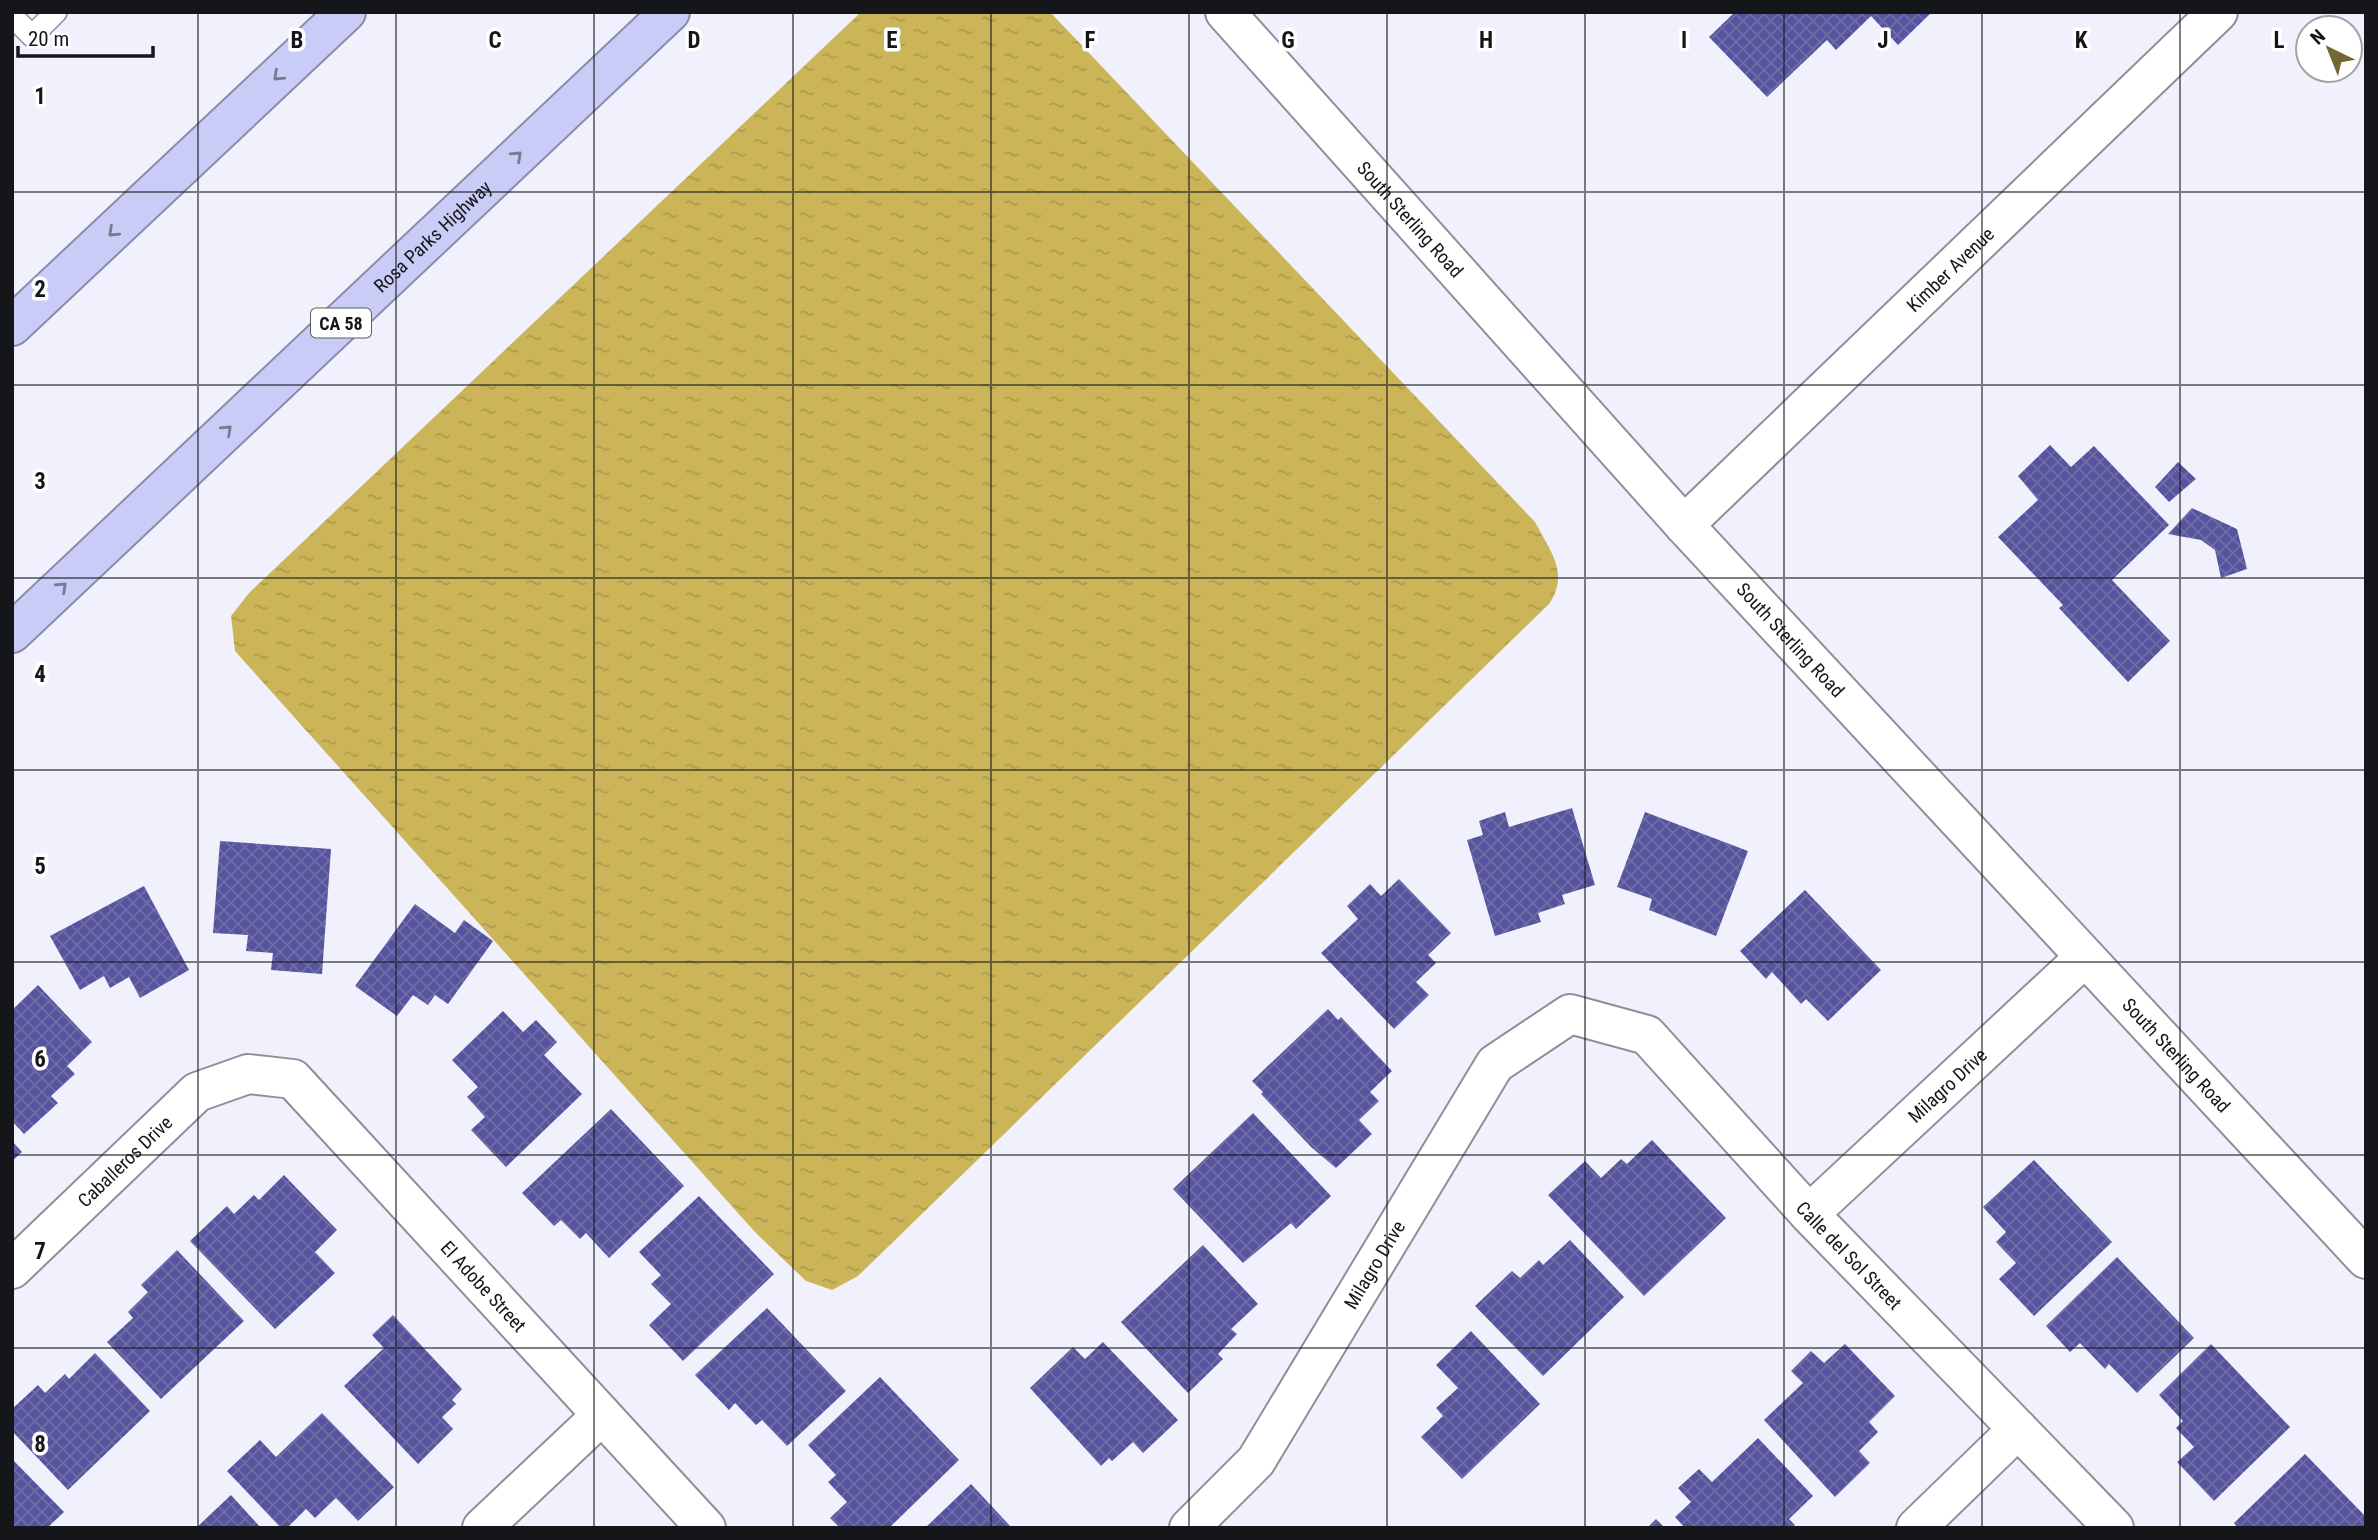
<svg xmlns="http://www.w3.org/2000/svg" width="2378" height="1540" viewBox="0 0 2378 1540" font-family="'Roboto Condensed',sans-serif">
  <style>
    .water { fill: url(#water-ripples) }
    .building { fill: url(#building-cross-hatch) }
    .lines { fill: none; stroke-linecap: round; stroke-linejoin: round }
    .service-casing { stroke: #8e8f99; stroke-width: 24 }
    .minor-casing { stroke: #8e8f99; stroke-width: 42 }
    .tertiary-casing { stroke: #8e8f99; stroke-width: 42 }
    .motorway-casing { stroke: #8a8ca9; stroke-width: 42 }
    .service { stroke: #fff; stroke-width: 21 }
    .minor { stroke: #fff; stroke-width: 38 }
    .tertiary { stroke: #fff; stroke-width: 38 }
    .motorway { stroke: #c9ccf6; stroke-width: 38 }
    .oneway { stroke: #787a93 }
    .grid { fill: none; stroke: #15161a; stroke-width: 2; stroke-opacity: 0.55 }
    .labels { text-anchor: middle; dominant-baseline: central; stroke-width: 7; stroke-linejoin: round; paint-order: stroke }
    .shield { fill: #fff; stroke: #5b5c5f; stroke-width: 2 }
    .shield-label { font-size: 18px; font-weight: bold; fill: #15161a }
    .street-label { font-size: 19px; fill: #15161a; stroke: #fff }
    .grid-label { font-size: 23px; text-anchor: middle; font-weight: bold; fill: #15161a; stroke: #fff; stroke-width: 7; stroke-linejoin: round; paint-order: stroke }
  </style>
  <defs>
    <pattern id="water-ripples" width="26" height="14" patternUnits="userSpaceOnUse" patternTransform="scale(1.75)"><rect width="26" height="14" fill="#cbb558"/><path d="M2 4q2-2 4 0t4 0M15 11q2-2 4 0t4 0" fill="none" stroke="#ad9b4c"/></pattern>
    <pattern id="building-cross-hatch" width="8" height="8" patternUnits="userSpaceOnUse" patternTransform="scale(1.75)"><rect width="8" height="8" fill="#56549e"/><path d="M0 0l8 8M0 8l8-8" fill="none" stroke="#6f6da5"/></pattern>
  </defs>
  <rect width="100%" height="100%" fill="#f0f1fd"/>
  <!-- water -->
  <path class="water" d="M 861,12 L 1050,12 L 1535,522 C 1550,551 1570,573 1549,604 L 858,1276 L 832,1290 L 806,1281 L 755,1232 L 235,651 L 231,616 L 249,593 Z"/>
  <!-- building -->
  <g class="building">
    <path d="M 1735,12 L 1932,12 L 1898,45 L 1871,16 L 1836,50 L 1827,40 L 1767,97 L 1709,37 Z"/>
    <path d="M 2050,445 L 2071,467 L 2094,446 L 2169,525 L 2112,580 L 2170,641 L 2128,682 L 2059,608 L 2063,605 L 1998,537 L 2038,500 L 2018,476 Z"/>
    <path d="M 2178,462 L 2196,479 L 2169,502 L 2155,487 Z"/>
    <path d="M 2192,508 L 2237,529 L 2247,569 L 2221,578 L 2215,550 L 2201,540 L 2168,534 Z"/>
    <path d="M 1572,808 L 1595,885 L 1562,895 L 1565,904 L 1538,913 L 1541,922 L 1495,936 L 1467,840 L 1483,835 L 1479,821 L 1505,812 L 1509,827 Z"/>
    <path d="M 1645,812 L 1748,851 L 1716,936 L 1649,910 L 1652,899 L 1617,887 Z"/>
    <path d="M 220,841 L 331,849 L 322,974 L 271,970 L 273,953 L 246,951 L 248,935 L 213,933 Z"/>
    <path d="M 1399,879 L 1451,933 L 1428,955 L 1436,963 L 1416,982 L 1429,995 L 1394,1029 L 1321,953 L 1358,919 L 1347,906 L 1370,884 L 1381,896 Z"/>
    <path d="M 144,886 L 189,970 L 140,998 L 129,977 L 110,988 L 104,976 L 80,990 L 50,936 Z"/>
    <path d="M 1805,890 L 1881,970 L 1828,1021 L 1806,999 L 1801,1004 L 1772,972 L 1766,979 L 1740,951 Z"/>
    <path d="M 415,904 L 455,933 L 464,920 L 493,941 L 448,1004 L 435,995 L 428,1005 L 413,995 L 397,1016 L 355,986 Z"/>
    <path d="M 38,985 L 92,1042 L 67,1066 L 75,1074 L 51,1096 L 58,1103 L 24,1134 L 12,1121 L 12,1010 Z"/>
    <path d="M 1328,1009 L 1338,1020 L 1341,1017 L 1392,1071 L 1370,1092 L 1379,1101 L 1359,1120 L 1372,1134 L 1336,1168 L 1311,1147 L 1261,1094 L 1263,1092 L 1252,1081 Z"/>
    <path d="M 503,1011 L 523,1032 L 536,1020 L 557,1042 L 544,1055 L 582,1094 L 506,1167 L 471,1130 L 485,1117 L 467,1097 L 478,1087 L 452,1060 Z"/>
    <path d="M 611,1109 L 684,1186 L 609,1258 L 586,1233 L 580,1239 L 561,1220 L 554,1226 L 522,1193 Z"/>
    <path d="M 1253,1113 L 1331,1196 L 1296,1229 L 1291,1223 L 1243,1263 L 1173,1189 Z"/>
    <path d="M 1652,1140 L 1726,1218 L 1644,1296 L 1548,1195 L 1585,1161 L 1601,1178 L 1621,1159 L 1627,1164 Z"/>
    <path d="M 12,1141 L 22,1152 L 12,1161 Z"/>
    <path d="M 2034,1160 L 2112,1242 L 2034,1316 L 1999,1279 L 2016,1263 L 1996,1242 L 2006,1232 L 1983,1207 Z"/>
    <path d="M 284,1175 L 337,1230 L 315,1252 L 335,1273 L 275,1329 L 190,1241 L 227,1206 L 234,1214 L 254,1195 L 259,1200 Z"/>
    <path d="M 699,1196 L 774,1274 L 683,1361 L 649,1325 L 671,1304 L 651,1284 L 661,1275 L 639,1252 Z"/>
    <path d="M 1570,1240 L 1624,1297 L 1543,1376 L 1475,1306 L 1512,1271 L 1520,1278 L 1539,1260 L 1543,1265 Z"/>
    <path d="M 1203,1245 L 1258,1304 L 1231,1329 L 1237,1334 L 1218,1354 L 1223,1359 L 1188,1393 L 1121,1322 Z"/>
    <path d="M 177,1250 L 244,1321 L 161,1399 L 107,1342 L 133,1318 L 128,1312 L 148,1292 L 141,1285 Z"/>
    <path d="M 2117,1257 L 2194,1338 L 2137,1393 L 2109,1364 L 2105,1369 L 2080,1343 L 2070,1352 L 2046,1326 Z"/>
    <path d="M 767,1308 L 846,1391 L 787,1446 L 762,1420 L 756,1425 L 735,1403 L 729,1410 L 695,1375 Z"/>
    <path d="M 393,1315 L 462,1389 L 452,1400 L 456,1404 L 442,1417 L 453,1429 L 418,1464 L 344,1386 L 384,1348 L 372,1335 Z"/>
    <path d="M 1471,1331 L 1540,1404 L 1462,1479 L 1421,1437 L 1443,1416 L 1436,1408 L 1458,1388 L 1436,1365 Z"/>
    <path d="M 1103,1342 L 1178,1420 L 1143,1453 L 1133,1442 L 1112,1461 L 1109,1458 L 1101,1466 L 1030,1388 L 1073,1347 L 1085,1359 Z"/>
    <path d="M 1845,1344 L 1895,1396 L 1869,1422 L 1878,1432 L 1859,1451 L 1870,1463 L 1835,1497 L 1764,1420 L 1803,1383 L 1791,1371 L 1811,1351 L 1824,1363 Z"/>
    <path d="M 2211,1344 L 2290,1427 L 2214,1501 L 2177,1462 L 2194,1447 L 2176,1428 L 2183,1421 L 2159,1395 Z"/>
    <path d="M 95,1353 L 150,1411 L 68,1490 L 12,1431 L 12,1409 L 38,1385 L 45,1393 L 65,1374 L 69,1379 Z"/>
    <path d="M 880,1377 L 959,1460 L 889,1528 L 840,1528 L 830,1518 L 847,1502 L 828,1482 L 836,1475 L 808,1445 Z"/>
    <path d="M 322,1413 L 394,1487 L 358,1521 L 336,1498 L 315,1518 L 306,1509 L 287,1528 L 281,1528 L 227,1471 L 260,1440 L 276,1457 Z"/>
    <path d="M 1758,1438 L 1813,1496 L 1789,1519 L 1795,1525 L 1792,1528 L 1685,1528 L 1675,1517 L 1691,1502 L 1678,1488 L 1699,1469 L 1712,1482 Z"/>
    <path d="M 2305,1454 L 2366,1517 L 2366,1528 L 2238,1528 L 2234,1523 Z"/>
    <path d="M 12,1459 L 64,1512 L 47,1528 L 12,1528 Z"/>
    <path d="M 971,1484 L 1012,1528 L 925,1528 Z"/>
    <path d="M 231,1495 L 261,1528 L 196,1528 Z"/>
    <path d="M 1656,1519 L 1665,1528 L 1647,1528 Z"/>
  </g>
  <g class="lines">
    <defs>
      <path id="service" d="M 12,16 L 32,36 L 56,12"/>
      <g id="minor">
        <path id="s1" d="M 1684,525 L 2218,12"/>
        <path id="s2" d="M 1809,1214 L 2084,958"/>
        <path id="s3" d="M 12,1269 L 197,1092 L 248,1074 L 293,1079 L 706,1528"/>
        <path d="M 482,1528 L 602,1415"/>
        <path id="s4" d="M 1189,1528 L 1256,1461 L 1495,1064 L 1570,1014 L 1647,1035 L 1809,1214 L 2114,1528"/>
        <path d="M 1916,1528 L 2018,1429"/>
      </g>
      <g id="tertiary">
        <path id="s5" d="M 1225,12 L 1684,525 L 2366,1259"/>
      </g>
      <g id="motorway">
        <path d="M 12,326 L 346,12"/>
        <path id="s6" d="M 12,633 L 670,12"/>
      </g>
    </defs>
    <!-- service casing -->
    <use href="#service" class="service-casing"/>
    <!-- minor casing -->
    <use href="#minor" class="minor-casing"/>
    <!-- tertiary casing -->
    <use href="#tertiary" class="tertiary-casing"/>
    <!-- motorway casing -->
    <use href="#motorway" class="motorway-casing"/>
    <!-- service -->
    <use href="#service" class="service"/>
    <!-- minor -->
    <use href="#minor" class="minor"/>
    <!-- tertiary -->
    <use href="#tertiary" class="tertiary"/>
    <!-- motorway -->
    <use href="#motorway" class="motorway"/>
  </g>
  <!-- one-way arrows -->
  <defs><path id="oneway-chevron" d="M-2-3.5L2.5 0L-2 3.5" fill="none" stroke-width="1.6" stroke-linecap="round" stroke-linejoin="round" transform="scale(1.75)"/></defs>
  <g class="oneway">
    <use href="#oneway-chevron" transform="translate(278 76) rotate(137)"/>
    <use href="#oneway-chevron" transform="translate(517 156) rotate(-43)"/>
    <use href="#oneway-chevron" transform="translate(113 232) rotate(137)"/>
    <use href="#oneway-chevron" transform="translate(227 430) rotate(-43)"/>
    <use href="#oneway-chevron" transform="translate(62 587) rotate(-43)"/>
  </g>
  <!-- grid -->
  <path class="grid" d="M 198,12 L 198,1528M 396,12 L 396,1528M 594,12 L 594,1528M 793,12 L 793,1528M 991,12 L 991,1528M 1189,12 L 1189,1528M 1387,12 L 1387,1528M 1585,12 L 1585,1528M 1784,12 L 1784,1528M 1982,12 L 1982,1528M 2180,12 L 2180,1528M 12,192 L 2366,192M 12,385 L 2366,385M 12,578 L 2366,578M 12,770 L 2366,770M 12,962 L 2366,962M 12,1155 L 2366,1155M 12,1348 L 2366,1348"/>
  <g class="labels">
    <!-- shield labels -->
    <rect class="shield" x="311" y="308.5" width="60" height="29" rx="5"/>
    <g class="shield-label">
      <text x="341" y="323">CA 58</text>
    </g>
    <!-- street labels -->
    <g class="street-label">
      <text stroke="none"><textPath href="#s5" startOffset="278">South Sterling Road</textPath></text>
      <text stroke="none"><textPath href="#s6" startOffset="578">Rosa Parks Highway</textPath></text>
      <text stroke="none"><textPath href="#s1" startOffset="369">Kimber Avenue</textPath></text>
      <text stroke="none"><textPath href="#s5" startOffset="845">South Sterling Road</textPath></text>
      <text stroke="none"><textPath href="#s5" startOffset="1412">South Sterling Road</textPath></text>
      <text stroke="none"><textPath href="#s2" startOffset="189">Milagro Drive</textPath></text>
      <text stroke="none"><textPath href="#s3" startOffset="156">Caballeros Drive</textPath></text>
      <text stroke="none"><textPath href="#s4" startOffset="1027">Calle del Sol Street</textPath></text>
      <text stroke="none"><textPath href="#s4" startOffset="324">Milagro Drive</textPath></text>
      <text stroke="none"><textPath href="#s3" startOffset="637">El Adobe Street</textPath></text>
    </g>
  </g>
  <g class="grid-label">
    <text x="297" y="48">B</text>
    <text x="495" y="48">C</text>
    <text x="694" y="48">D</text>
    <text x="892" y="48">E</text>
    <text x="1090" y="48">F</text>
    <text x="1288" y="48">G</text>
    <text x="1486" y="48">H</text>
    <text x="1684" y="48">I</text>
    <text x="1883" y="48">J</text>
    <text x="2081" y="48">K</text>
    <text x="2279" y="48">L</text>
    <text x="40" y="104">1</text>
    <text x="40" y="297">2</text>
    <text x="40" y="489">3</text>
    <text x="40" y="682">4</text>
    <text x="40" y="874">5</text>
    <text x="40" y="1067">6</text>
    <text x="40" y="1259">7</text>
    <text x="40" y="1452">8</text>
  </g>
  <!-- border -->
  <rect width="2378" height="1540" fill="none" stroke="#15161a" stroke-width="28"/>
  <!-- north arrow -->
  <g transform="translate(2329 49) rotate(317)"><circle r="33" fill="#ffffff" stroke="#a1a2a3" stroke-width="2"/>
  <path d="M0-5L12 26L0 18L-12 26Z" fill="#736734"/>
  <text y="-10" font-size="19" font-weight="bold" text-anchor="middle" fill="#15161a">N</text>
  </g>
  <!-- scale -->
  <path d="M18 46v10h135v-10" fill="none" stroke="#15161a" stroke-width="3.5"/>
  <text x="28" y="46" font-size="21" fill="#15161a" stroke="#ffffff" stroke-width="5" paint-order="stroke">20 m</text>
</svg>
